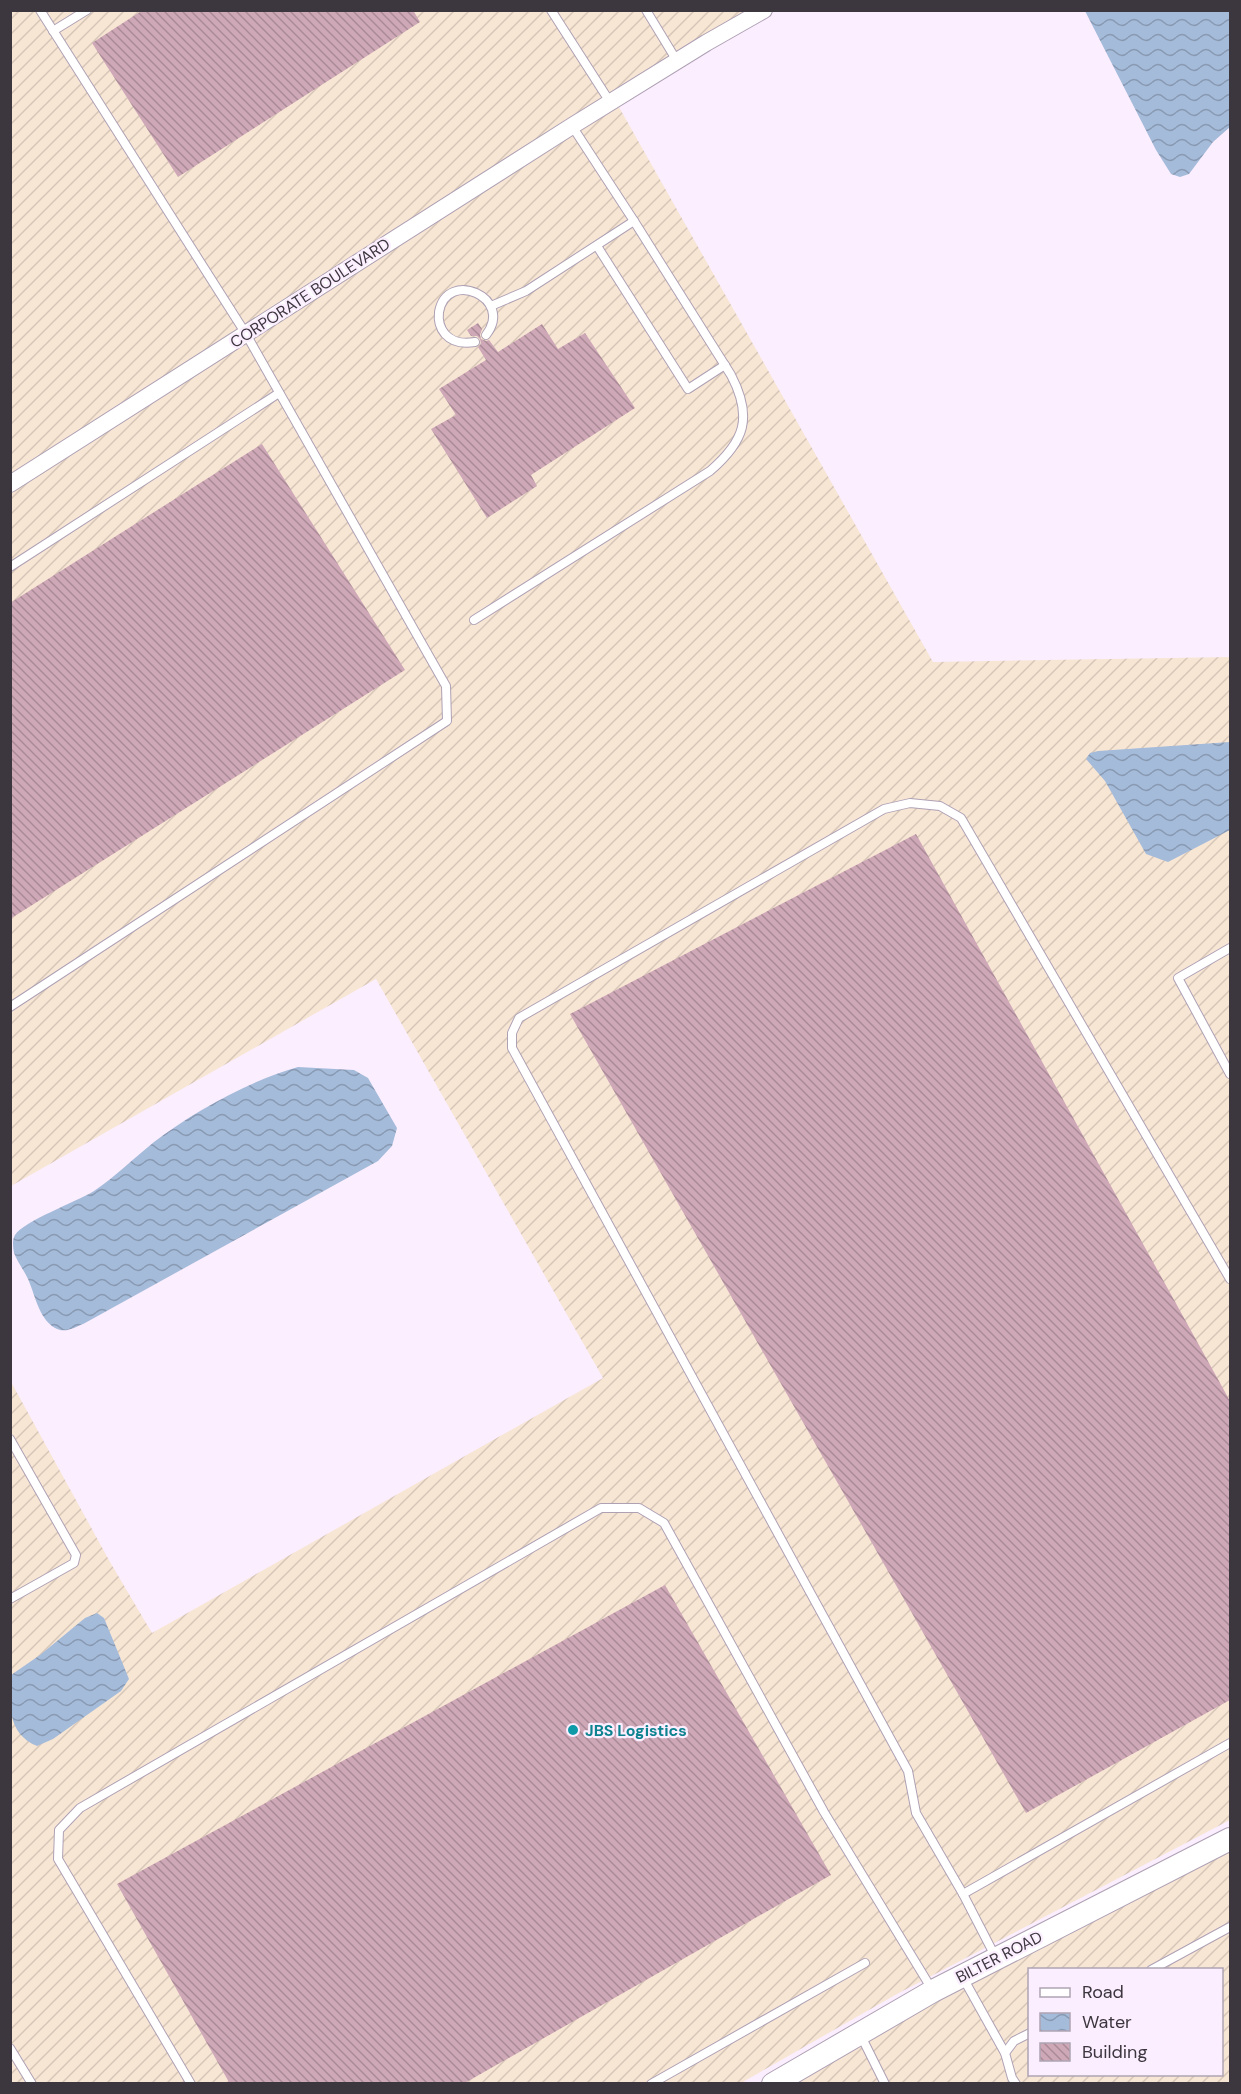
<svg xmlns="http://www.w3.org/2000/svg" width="1241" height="2094" viewBox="0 0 1241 2094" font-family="'DM Sans',sans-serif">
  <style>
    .industrial { fill: url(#industrial-furrows); fill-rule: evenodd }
    .water { fill: url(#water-waves) }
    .building { fill: url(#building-back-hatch) }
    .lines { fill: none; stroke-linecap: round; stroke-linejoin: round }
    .lane-casing { stroke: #afa1b4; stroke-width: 10 }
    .street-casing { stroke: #afa1b4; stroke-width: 18 }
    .secondary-casing { stroke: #afa1b4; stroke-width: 24 }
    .lane { stroke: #fff; stroke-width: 8 }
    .street { stroke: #fff; stroke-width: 16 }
    .secondary { stroke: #fff; stroke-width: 22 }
    .culture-dot { fill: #0f9aa8; stroke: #fbeeff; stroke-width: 2 }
    .labels { text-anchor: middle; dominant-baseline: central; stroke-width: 4.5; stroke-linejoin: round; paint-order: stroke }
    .street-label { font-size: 16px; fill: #3c363e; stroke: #fbeeff }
    .culture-label { font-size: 16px; font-weight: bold; fill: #0d838f; stroke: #fbeeff; text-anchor: start }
  </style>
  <defs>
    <pattern id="industrial-furrows" width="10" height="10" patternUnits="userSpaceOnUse" patternTransform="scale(1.5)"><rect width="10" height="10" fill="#f8e6d5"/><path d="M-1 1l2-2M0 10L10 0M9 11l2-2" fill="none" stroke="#d6c6b8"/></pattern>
    <pattern id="water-waves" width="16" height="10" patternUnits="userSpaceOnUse" patternTransform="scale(1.5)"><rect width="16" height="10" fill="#a5bbda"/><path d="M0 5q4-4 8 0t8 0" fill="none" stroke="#8899b2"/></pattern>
    <pattern id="building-back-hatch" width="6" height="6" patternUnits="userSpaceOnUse" patternTransform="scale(1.5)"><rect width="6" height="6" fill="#cfa8b7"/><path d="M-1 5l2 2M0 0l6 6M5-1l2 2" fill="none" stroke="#a98a96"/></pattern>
  </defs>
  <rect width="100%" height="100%" fill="#fbeeff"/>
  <!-- industrial -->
  <g class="industrial">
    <path d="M 11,11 L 755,11 L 611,93 L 933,662 L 1230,657 L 1230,1820 L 897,1994 L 741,2083 L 11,2083 L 10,1380 L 110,1562 L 152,1633 L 603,1378 L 376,979 L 11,1186 Z"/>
    <path d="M 1230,1847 L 1230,2083 L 794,2084 L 911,2016 ZM 1030,1970 L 1222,1970 L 1222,2074 L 1030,2074 Z"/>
  </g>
  <!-- water -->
  <g class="water">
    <path d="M 1085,11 L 1230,11 L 1230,127 L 1213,142 L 1189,174 L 1180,177 L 1171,174 L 1156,150 Z"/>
    <path d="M 1230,742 L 1230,830 L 1168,862 L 1146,854 L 1105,781 L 1086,759 L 1090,753 L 1098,751 Z"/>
    <path d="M 298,1067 L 354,1070 L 368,1078 L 397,1128 L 392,1146 L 378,1161 L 85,1323 C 76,1327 65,1334 55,1328 C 38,1318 35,1293 27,1277 C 23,1269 17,1261 14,1253 C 13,1247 12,1240 15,1235 C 24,1221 76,1202 94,1191 C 115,1177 134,1158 154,1142 C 193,1112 251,1080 298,1067 Z"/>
    <path d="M 97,1613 L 104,1618 L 129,1679 L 121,1691 L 53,1739 L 37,1746 C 6,1733 10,1704 11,1675 L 40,1655 L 85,1618 Z"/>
  </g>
  <!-- building -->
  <g class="building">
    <path d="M 143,10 L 413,10 L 420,22 L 178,177 L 92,43 Z"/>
    <path d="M 478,323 L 482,329 L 480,335 L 481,339 L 486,341 L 489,340 L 498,352 L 542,324 L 558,349 L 585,333 L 635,408 L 531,475 L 537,486 L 487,518 L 431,429 L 456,415 L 439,389 L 486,360 L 478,347 L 481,344 L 480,339 L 477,336 L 471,336 L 467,330 Z"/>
    <path d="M 262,444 L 405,670 L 10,919 L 10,603 Z"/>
    <path d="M 916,834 L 1230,1401 L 1230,1700 L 1026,1813 L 570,1014 Z"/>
    <path d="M 665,1585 L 831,1875 L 463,2084 L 230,2084 L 117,1884 Z"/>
  </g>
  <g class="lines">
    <defs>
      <g id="lane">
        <path d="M 551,10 L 610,102"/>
        <path d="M 646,10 L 677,61"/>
        <path d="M 53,31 L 87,10"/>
        <path d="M 597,246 L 688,389 L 725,365"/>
        <path d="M 491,306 L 526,291 L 634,221 L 572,126"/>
        <path d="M 475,342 C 463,344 453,343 445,334 C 440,328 438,320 439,312 C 447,268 515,298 486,335"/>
        <path d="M 10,567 L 279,393"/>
        <path d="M 474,620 L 710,471 C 745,441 753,417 731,375 L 634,221"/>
        <path d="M 1230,948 L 1178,978 L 1230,1074"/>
        <path d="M 10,1007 L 447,721 L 446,686 L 246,334 L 40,10"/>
        <path d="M 10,1439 L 76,1555 L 74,1563 L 10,1599"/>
        <path d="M 963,1894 L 1230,1743"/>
        <path d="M 996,1958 L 963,1894 L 916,1813 L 908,1771 L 512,1048 L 512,1033 L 519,1018 L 884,809 L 910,803 L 940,806 L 961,818 L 1230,1279"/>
        <path d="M 1151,1970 L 1230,1927"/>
        <path d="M 962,1976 L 1005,2053 L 1012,2078 L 1016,2084"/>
        <path d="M 861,2036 L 885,2084"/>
        <path d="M 10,2048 L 32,2084"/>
        <path d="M 1005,2053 L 1014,2041 L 1030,2033"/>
        <path d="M 191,2084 L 58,1859 L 59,1830 L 80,1808 L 601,1508 L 639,1508 L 664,1523 L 824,1812 L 933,1991"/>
        <path d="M 651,2084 L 865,1963"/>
      </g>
      <path id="street" d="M 10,484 L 572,126 L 706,43 L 764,10"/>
      <path id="secondary" d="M 773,2084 L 933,1991 L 1230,1839"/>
    </defs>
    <!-- lane casing -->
    <use href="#lane" class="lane-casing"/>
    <!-- street casing -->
    <use href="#street" class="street-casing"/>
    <!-- secondary casing -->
    <use href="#secondary" class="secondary-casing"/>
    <!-- lane -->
    <use href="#lane" class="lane"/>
    <!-- street -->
    <use href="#street" class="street"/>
    <!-- secondary -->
    <use href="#secondary" class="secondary"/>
  </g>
  <!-- markers -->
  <circle class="culture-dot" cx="573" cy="1730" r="6"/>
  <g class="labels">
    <!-- street labels -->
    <g class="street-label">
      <text transform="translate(310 293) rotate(-33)">CORPORATE BOULEVARD</text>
      <text transform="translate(999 1957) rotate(-27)">BILTER ROAD</text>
    </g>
    <!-- culture labels -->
    <g class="culture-label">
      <text x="585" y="1730">JBS Logistics</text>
    </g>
  </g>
  <!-- border -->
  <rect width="1241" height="2094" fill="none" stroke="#3c363e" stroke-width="24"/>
  <!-- legend -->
  <rect x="1028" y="1968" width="195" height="108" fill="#fbeeff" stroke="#afa4b2" stroke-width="1.5"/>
  <rect x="1040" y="1988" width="30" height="9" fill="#ffffff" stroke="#afa4b2" stroke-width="1.5"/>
  <text x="1082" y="1998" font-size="18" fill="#3c363e">Road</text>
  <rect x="1040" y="2013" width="30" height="18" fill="url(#water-waves)" stroke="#afa4b2" stroke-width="1.5"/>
  <text x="1082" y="2028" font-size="18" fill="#3c363e">Water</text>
  <rect x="1040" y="2043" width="30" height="18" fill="url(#building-back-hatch)" stroke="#afa4b2" stroke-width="1.5"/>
  <text x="1082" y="2058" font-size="18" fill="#3c363e">Building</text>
</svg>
